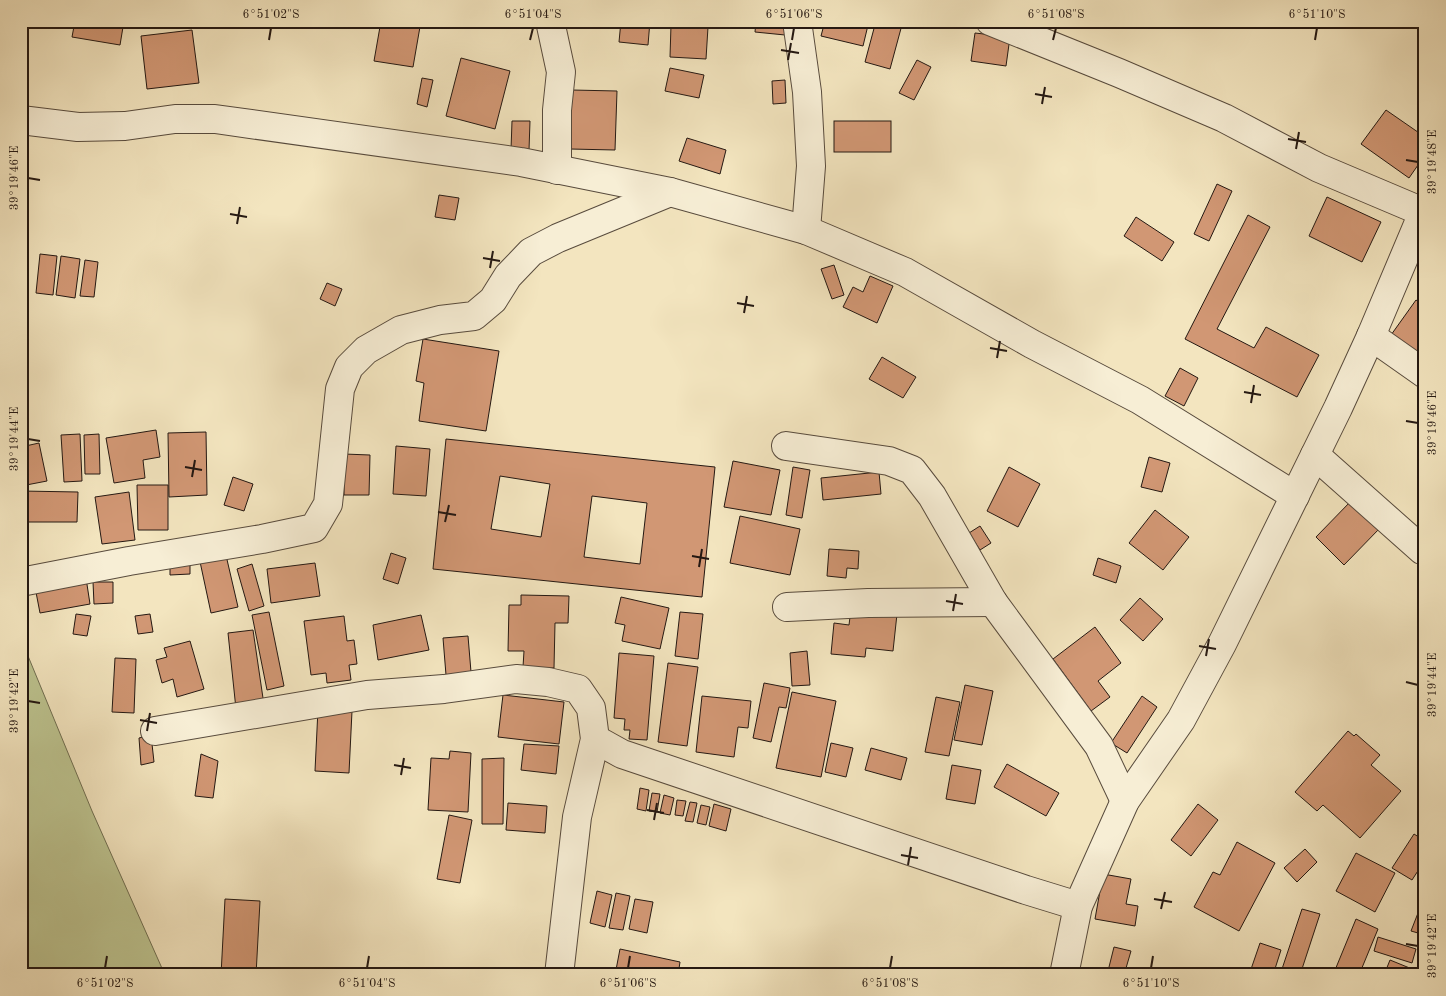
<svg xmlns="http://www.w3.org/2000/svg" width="1446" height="996" viewBox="0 0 1446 996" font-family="'Old Standard TT',serif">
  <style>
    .green { fill: #bdc490; stroke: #706e51 }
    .building { fill: #d19774; stroke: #241812; fill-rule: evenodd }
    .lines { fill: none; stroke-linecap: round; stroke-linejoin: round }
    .minor-casing { stroke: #584b3d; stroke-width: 30 }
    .minor { stroke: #f7eed5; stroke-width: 28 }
    .ticks { fill: none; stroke: #241812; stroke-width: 2 }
    .neatline { fill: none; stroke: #241812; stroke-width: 2 }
    .ticks-label { font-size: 12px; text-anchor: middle; fill: #241812 }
  </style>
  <rect width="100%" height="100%" fill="#f3e5bf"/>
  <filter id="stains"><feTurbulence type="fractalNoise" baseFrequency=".004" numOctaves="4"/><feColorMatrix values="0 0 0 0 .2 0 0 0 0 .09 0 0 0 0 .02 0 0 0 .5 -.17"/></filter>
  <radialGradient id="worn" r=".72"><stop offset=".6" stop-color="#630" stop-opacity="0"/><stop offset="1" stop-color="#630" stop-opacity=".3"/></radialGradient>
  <!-- green -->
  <path class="green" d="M 21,639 L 92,811 L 165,975 L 21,975 Z"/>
  <!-- building -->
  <g class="building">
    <path d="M 75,21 L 124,21 L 120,45 L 72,37 Z"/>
    <path d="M 381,21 L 421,21 L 413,67 L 374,61 Z"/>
    <path d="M 621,21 L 650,21 L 648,45 L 619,42 Z"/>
    <path d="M 730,21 L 747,21 L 747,24 L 730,23 Z"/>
    <path d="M 756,21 L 787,21 L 785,35 L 755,32 Z"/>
    <path d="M 801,21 L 819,21 L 818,28 L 801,25 Z"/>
    <path d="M 825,21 L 869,21 L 863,46 L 821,36 Z"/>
    <path d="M 876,21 L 903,21 L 890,69 L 865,62 Z"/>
    <path d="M 671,25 L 708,27 L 706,59 L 670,57 Z"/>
    <path d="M 192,30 L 199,83 L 147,89 L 141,36 Z"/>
    <path d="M 975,33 L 1010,37 L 1006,66 L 971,61 Z"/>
    <path d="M 461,58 L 510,71 L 495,129 L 446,116 Z"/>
    <path d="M 917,60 L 931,67 L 914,100 L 899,93 Z"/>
    <path d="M 670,68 L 704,75 L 699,98 L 665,91 Z"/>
    <path d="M 422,78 L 433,80 L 427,107 L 417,104 Z"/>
    <path d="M 785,80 L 786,103 L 773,104 L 772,81 Z"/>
    <path d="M 572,90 L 617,91 L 615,150 L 570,149 Z"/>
    <path d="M 1386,110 L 1425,137 L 1425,155 L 1409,178 L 1361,144 Z"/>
    <path d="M 512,121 L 530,121 L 529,150 L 511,150 Z"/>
    <rect x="834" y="121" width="57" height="31"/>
    <path d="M 687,138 L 726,150 L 720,174 L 679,161 Z"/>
    <path d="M 1217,184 L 1232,191 L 1209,241 L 1194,234 Z"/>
    <path d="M 439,195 L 459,198 L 455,220 L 435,217 Z"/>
    <path d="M 1327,197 L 1381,222 L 1362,262 L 1309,236 Z"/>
    <path d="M 1248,215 L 1270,227 L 1217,329 L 1254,348 L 1266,327 L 1319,355 L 1297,397 L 1185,339 Z"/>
    <path d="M 1136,217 L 1174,242 L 1162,261 L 1124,236 Z"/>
    <path d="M 40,254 L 57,256 L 53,295 L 36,293 Z"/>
    <path d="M 61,256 L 80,259 L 75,298 L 56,295 Z"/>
    <path d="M 85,260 L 98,262 L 94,297 L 80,296 Z"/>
    <path d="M 834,265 L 844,295 L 832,299 L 821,269 Z"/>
    <path d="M 870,276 L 893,286 L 877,323 L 843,307 L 853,287 L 863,292 Z"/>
    <path d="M 327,283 L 342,289 L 335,306 L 320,299 Z"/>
    <path d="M 1416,300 L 1425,306 L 1425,359 L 1391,335 Z"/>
    <path d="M 423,339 L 499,351 L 486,431 L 419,421 L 424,383 L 416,381 Z"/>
    <path d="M 882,357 L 916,377 L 903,398 L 869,379 Z"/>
    <path d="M 1180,368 L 1198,378 L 1184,406 L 1165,396 Z"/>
    <path d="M 156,430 L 160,457 L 143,460 L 145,478 L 114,483 L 106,438 Z"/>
    <path d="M 206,432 L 207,495 L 169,497 L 168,433 Z"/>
    <path d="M 80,434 L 82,481 L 64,482 L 61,435 Z"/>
    <path d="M 99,434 L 100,474 L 85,474 L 84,435 Z"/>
    <path d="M 446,439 L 715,467 L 702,597 L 433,569 ZM 500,476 L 550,484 L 541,537 L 491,529 ZM 592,496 L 647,503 L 640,564 L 584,557 Z"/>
    <path d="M 39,443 L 47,481 L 21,486 L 21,447 Z"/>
    <path d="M 396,446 L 430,449 L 426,496 L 393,494 Z"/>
    <path d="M 344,454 L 370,455 L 369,495 L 344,495 Z"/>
    <path d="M 1149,457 L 1170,463 L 1162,492 L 1141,487 Z"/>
    <path d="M 733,461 L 780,470 L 771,515 L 724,507 Z"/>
    <path d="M 793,467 L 810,470 L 802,518 L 786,515 Z"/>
    <path d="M 1009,467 L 1040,484 L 1018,527 L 987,511 Z"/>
    <path d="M 879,472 L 881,494 L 823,500 L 821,478 Z"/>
    <path d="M 233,477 L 253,484 L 244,511 L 224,505 Z"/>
    <path d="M 137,485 L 168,485 L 168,530 L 138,530 Z"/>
    <path d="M 21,491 L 78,492 L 77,522 L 21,522 Z"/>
    <path d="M 129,492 L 135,540 L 102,544 L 95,497 Z"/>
    <path d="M 1352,500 L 1380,528 L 1344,565 L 1316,537 Z"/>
    <path d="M 1155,510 L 1189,537 L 1163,570 L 1129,543 Z"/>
    <path d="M 740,516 L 800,529 L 790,575 L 730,563 Z"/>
    <path d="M 980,526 L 991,543 L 980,550 L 969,533 Z"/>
    <path d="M 829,549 L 859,551 L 858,569 L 847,568 L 846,578 L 827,576 Z"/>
    <path d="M 225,551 L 238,607 L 211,613 L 199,557 Z"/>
    <path d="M 391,553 L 406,558 L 398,584 L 383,579 Z"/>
    <path d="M 190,558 L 190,574 L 170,575 L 170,559 Z"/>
    <path d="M 1098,558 L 1121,566 L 1116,583 L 1093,575 Z"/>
    <path d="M 315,563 L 320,596 L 271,603 L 267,569 Z"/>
    <path d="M 252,564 L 264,606 L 249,611 L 237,569 Z"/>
    <path d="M 86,578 L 90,604 L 40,613 L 35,587 Z"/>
    <path d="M 93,582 L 113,582 L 113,603 L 94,604 Z"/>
    <path d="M 521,595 L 569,596 L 568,623 L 555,623 L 554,668 L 523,667 L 524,651 L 508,651 L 509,605 L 521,605 Z"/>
    <path d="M 621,597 L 669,608 L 660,649 L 622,641 L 625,625 L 615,623 Z"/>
    <path d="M 1140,598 L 1163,619 L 1143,641 L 1120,620 Z"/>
    <path d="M 851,609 L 897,614 L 893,651 L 866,648 L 865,657 L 831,654 L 834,623 L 849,625 Z"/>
    <path d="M 269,612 L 284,686 L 267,690 L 252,615 Z"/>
    <path d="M 680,612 L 703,614 L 698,659 L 675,656 Z"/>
    <path d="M 76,614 L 91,616 L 87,636 L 73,634 Z"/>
    <path d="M 150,614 L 153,632 L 138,634 L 135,616 Z"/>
    <path d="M 421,615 L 429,650 L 378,660 L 373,625 Z"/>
    <path d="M 344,616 L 347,641 L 354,640 L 357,664 L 349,665 L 351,680 L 327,683 L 326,673 L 311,675 L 304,621 Z"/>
    <path d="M 1095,627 L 1121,663 L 1098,681 L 1110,697 L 1091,711 L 1053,659 Z"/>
    <path d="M 253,630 L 264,705 L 236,709 L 228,633 Z"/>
    <path d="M 468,636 L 471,672 L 446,675 L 443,638 Z"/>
    <path d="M 190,641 L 204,689 L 177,697 L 173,679 L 162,683 L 156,660 L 167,657 L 164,648 Z"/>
    <path d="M 807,651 L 810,685 L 792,686 L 790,653 Z"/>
    <path d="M 619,653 L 654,656 L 647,740 L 629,739 L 630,730 L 624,730 L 625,719 L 614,718 Z"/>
    <path d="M 115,658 L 136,659 L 134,713 L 112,712 Z"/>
    <path d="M 668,663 L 698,667 L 687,746 L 658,742 Z"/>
    <path d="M 764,683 L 790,688 L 786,708 L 779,707 L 771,742 L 753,738 Z"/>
    <path d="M 965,685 L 993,691 L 982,745 L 954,740 Z"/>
    <path d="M 792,692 L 836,701 L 821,777 L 776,768 Z"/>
    <path d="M 503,695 L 564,702 L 559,744 L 498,737 Z"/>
    <path d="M 702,696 L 751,701 L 748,728 L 738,727 L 734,757 L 696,752 Z"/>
    <path d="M 1142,696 L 1157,707 L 1127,753 L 1111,743 Z"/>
    <path d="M 936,697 L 960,702 L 949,756 L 925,752 Z"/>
    <path d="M 318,709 L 352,711 L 349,773 L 315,771 Z"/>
    <path d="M 1348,731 L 1354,736 L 1356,734 L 1380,755 L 1371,765 L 1401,791 L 1360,838 L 1323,805 L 1317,811 L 1295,792 Z"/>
    <path d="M 151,735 L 154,762 L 141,765 L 139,738 Z"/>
    <path d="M 831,743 L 853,748 L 846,777 L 825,772 Z"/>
    <path d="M 524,744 L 559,746 L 556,774 L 521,770 Z"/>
    <path d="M 871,748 L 907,758 L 901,780 L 865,770 Z"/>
    <path d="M 450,751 L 471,753 L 468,812 L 428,810 L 431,758 L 449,759 Z"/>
    <path d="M 201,754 L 218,761 L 213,798 L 195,796 Z"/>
    <path d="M 504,758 L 503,824 L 482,824 L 482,759 Z"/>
    <path d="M 1007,764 L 1059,793 L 1046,816 L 994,787 Z"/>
    <path d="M 952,765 L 981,770 L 975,804 L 946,799 Z"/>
    <path d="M 640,788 L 649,790 L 646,811 L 637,809 Z"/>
    <path d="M 652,793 L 660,794 L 657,812 L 649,811 Z"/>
    <path d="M 664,795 L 674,798 L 670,815 L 660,813 Z"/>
    <path d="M 677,800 L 686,801 L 683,816 L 675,815 Z"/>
    <path d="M 690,802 L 697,803 L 693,822 L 685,821 Z"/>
    <path d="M 508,803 L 547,806 L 545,833 L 506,830 Z"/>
    <path d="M 714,804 L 731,809 L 726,831 L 709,826 Z"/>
    <path d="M 1198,804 L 1218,820 L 1191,856 L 1171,840 Z"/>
    <path d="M 701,805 L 710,807 L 706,825 L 697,823 Z"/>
    <path d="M 449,815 L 472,820 L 460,883 L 437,879 Z"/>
    <path d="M 1414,834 L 1425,841 L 1425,860 L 1412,880 L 1392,868 Z"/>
    <path d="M 1237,842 L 1275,863 L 1239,931 L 1194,907 L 1213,872 L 1220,875 Z"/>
    <path d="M 1305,849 L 1317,862 L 1297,882 L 1284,868 Z"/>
    <path d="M 1356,853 L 1395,873 L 1375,912 L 1336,891 Z"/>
    <path d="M 1103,874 L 1131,879 L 1126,904 L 1138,906 L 1135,926 L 1095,919 Z"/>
    <path d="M 597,891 L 612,895 L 605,927 L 590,923 Z"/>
    <path d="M 616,893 L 630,896 L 623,930 L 609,928 Z"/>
    <path d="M 1425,895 L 1425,935 L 1411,931 Z"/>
    <path d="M 225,899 L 260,901 L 256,975 L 221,975 Z"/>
    <path d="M 635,899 L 653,902 L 647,933 L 629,929 Z"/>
    <path d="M 1302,909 L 1320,914 L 1300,975 L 1280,975 Z"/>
    <path d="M 1356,919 L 1378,929 L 1359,975 L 1333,975 Z"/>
    <path d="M 1378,937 L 1416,949 L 1412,963 L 1374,951 Z"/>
    <path d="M 1260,943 L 1281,950 L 1273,975 L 1249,975 Z"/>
    <path d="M 1114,947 L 1131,951 L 1124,975 L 1107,975 Z"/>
    <path d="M 620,949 L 680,962 L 678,975 L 615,975 Z"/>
    <path d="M 1390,960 L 1417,971 L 1416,975 L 1384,975 Z"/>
  </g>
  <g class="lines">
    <defs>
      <g id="minor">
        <path d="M 550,21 L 561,72 L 557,110 L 557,170"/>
        <path d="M 797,21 L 807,92 L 811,166 L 806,230"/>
        <path d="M 990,21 L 1119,73 L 1224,118 L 1319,168 L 1423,212"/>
        <path d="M 21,120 L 78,127 L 125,126 L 175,119 L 215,119 L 521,162 L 670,192 L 806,230 L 905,272 L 1032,344 L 1140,400 L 1295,496"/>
        <path d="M 1371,336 L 1425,374"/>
        <path d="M 786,446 L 889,461 L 912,470 L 932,496 L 993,602 L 1099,746 L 1125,801"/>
        <path d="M 1315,455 L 1422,550"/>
        <path d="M 26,581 L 129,561 L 262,539 L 314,528 L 328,504 L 340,389 L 349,367 L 366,350 L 401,330 L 440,320 L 474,316 L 493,300 L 508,276 L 531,252 L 558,238 L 670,192"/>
        <path d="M 787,607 L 868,603 L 993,602"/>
        <path d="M 155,731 L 367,695 L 444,689 L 516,679 L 548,682 L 578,689 L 591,708 L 595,739 L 577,817 L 559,975"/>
        <path d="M 595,739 L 622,754 L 1026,890 L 1078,906"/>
        <path d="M 1064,975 L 1078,906 L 1125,801 L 1181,720 L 1222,644 L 1338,408 L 1371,336 L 1425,208"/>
      </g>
    </defs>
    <!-- minor casing -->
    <use href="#minor" class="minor-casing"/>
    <!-- minor -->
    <use href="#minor" class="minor"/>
  </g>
  <!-- ticks -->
  <path class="ticks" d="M 269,40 L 271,28M 530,40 L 533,28M 792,40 L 794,28M 1053,40 L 1056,28M 1315,40 L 1317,28M 781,50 L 799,53M 788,60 L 791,43M 1035,94 L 1052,97M 1042,104 L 1045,87M 1288,139 L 1306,142M 1296,149 L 1299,132M 1406,160 L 1418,162M 28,178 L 40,180M 230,214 L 247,217M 237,224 L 240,207M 483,258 L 500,261M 490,268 L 493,251M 737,303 L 754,306M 744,313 L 747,296M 990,348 L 1007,351M 997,358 L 1000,341M 1244,392 L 1261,395M 1251,403 L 1254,385M 1406,421 L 1418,423M 28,439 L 40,441M 185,467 L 202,470M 192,477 L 195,460M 438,512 L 456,515M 445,522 L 449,505M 692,556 L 709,559M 699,567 L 702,549M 946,601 L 963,604M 953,611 L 956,594M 1199,646 L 1216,649M 1206,656 L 1209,639M 1406,682 L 1418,685M 28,701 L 40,703M 140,720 L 157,723M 147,731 L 150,713M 394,765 L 411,768M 401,775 L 404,758M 647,810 L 664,813M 654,820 L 657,803M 901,855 L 918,858M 908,865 L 911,847M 1154,899 L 1172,902M 1161,909 L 1165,892M 1406,944 L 1418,946M 105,968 L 107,956M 367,968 L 369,956M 628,968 L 630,956M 890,968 L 892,956M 1151,968 L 1153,956"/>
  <!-- margin -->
  <rect width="1446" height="996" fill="none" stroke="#f3e5bf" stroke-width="55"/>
  <rect x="28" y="28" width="1390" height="940" class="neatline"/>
  <g class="ticks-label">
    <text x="271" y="18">6°51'02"S</text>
    <text x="533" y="18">6°51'04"S</text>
    <text x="794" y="18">6°51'06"S</text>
    <text x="1056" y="18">6°51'08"S</text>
    <text x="1317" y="18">6°51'10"S</text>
    <text transform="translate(1432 162) rotate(-90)" y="4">39°19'48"E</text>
    <text transform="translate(14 178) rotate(-90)" y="4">39°19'46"E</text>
    <text transform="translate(1432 423) rotate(-90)" y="4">39°19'46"E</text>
    <text transform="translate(14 439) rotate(-90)" y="4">39°19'44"E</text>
    <text transform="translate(1432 685) rotate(-90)" y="4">39°19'44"E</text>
    <text transform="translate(14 701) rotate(-90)" y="4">39°19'42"E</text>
    <text transform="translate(1432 946) rotate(-90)" y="4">39°19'42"E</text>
    <text x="105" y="987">6°51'02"S</text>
    <text x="367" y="987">6°51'04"S</text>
    <text x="628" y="987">6°51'06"S</text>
    <text x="890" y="987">6°51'08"S</text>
    <text x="1151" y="987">6°51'10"S</text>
  </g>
  <rect width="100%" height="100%" filter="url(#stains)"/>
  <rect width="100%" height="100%" fill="url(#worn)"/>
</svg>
